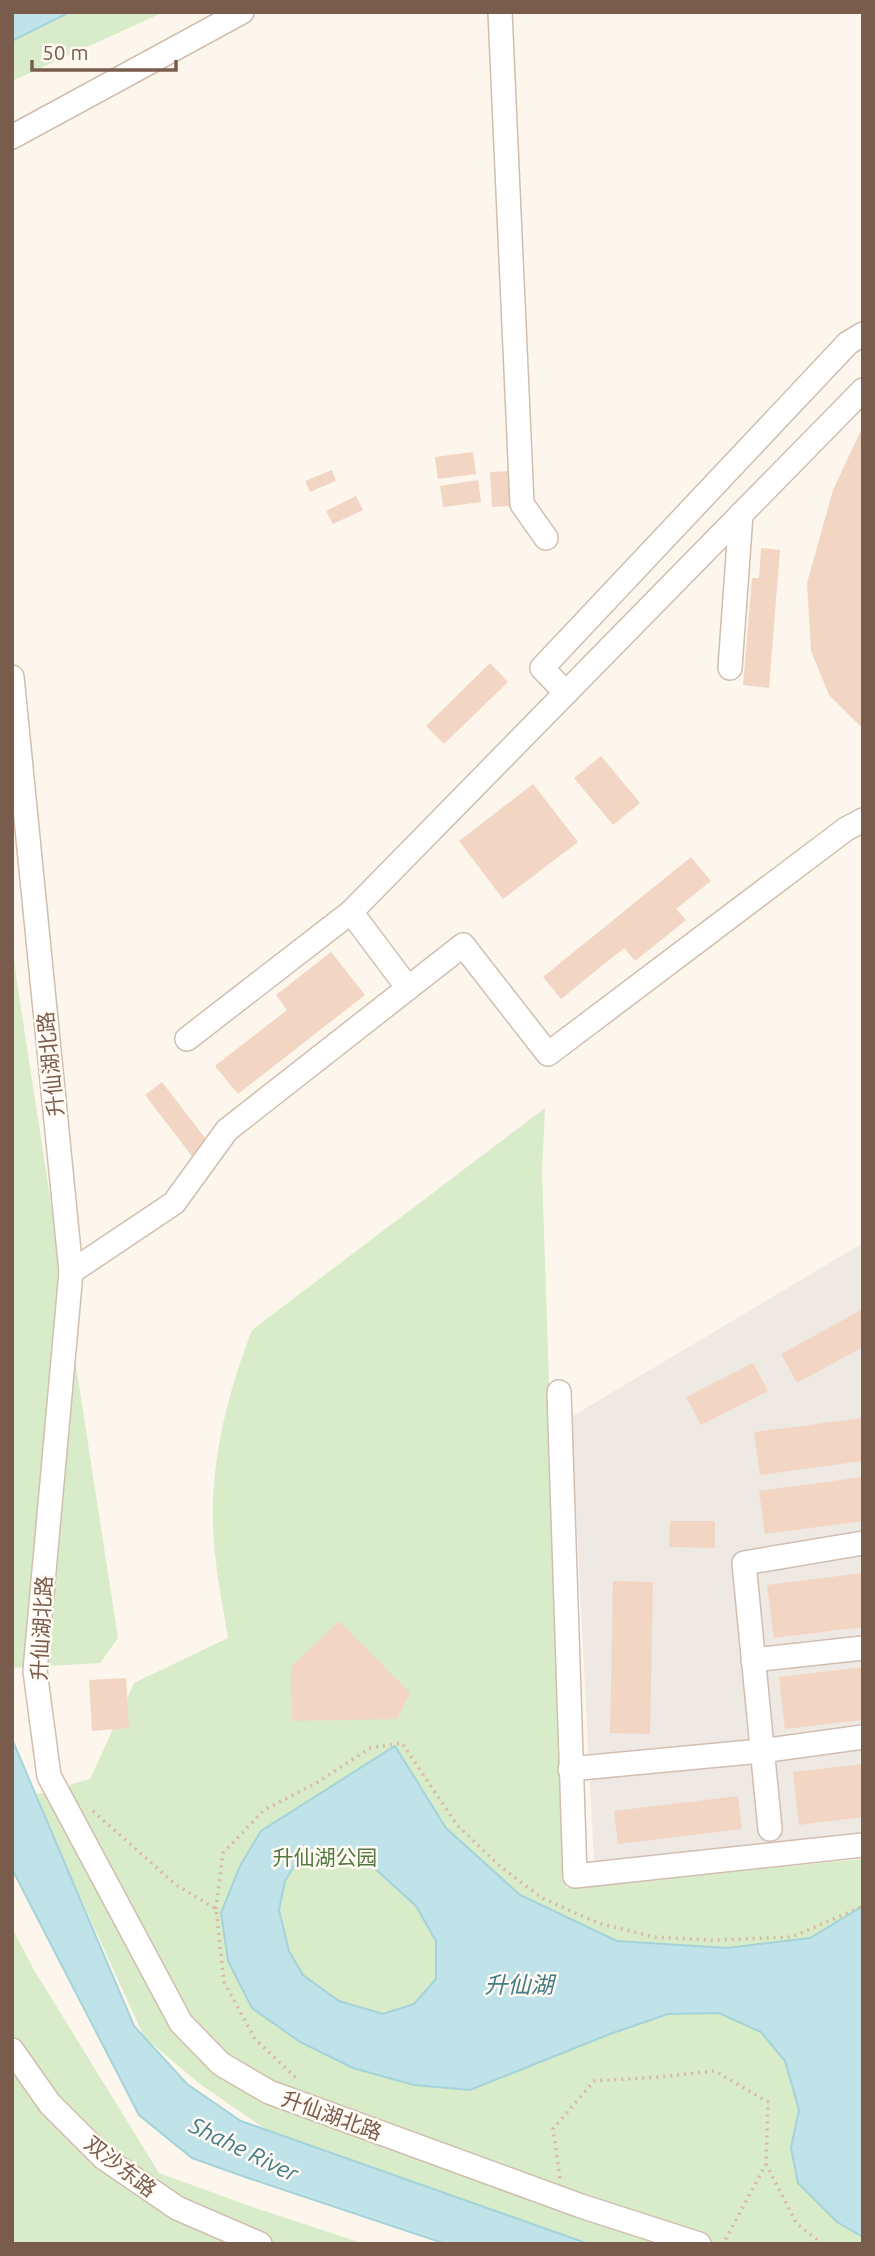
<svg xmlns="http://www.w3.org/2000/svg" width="875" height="2256" viewBox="0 0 875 2256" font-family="Ubuntu,'Noto Sans SC',sans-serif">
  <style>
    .industrial { fill: #efe9e4 }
    .green { fill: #d8ecc9 }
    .water { fill: #bfe3e8; stroke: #a5d3da; stroke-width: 2; fill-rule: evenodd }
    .building { fill: #f3d5c3 }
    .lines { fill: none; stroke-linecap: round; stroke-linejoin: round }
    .minor-casing { stroke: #d1beb0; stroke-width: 26 }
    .path { stroke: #d9b8a5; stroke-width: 3.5; stroke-dasharray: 2 5; stroke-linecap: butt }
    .minor { stroke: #fff; stroke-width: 23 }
    .labels { text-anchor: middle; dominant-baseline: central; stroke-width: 5; stroke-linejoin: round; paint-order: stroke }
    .street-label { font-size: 21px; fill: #7a5c4d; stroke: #fffaf3 }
    .park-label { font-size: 21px; fill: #537a41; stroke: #fffaf3 }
    .water-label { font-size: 23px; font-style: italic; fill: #437c86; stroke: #fffaf3 }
  </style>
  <rect width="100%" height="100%" fill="#fdf6ec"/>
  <!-- industrial -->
  <path class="industrial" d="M 863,1243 L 863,1833 L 594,1861 L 571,1417 Z"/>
  <!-- green -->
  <g class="green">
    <path d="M 12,12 L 164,12 L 12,81 Z"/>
    <path d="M 12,940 L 16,976 L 118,1638 L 100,1663 L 12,1668 Z"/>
    <path d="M 545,1108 L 542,1172 L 566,1888 L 863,1859 L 863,2244 L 593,2244 L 281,2140 L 200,2084 L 144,2037 L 34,1795 L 90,1779 L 134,1683 L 228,1638 C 222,1601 214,1563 213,1525 C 211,1458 228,1392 252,1330 Z"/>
    <path d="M 12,1928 L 34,1970 L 159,2173 L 258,2209 L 365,2244 L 12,2244 Z"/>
  </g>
  <!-- water -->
  <g class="water">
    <path d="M 12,12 L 70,12 L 12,41 Z"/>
    <path d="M 12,1739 L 134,2026 L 187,2084 L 241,2121 L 589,2244 L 446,2244 L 248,2178 L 192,2158 L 139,2115 L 12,1869 Z"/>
    <path d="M 395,1746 L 446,1828 L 520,1895 L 617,1941 L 727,1948 L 810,1938 L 863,1906 L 863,2237 L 837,2222 L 798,2183 L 791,2148 L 799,2110 L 785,2061 L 761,2032 L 719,2013 L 668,2014 L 610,2034 L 470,2090 L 414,2085 L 353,2068 L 300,2042 L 252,2008 L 228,1961 L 221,1913 L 240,1866 L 261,1831 ZM 327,1847 L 360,1855 L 416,1906 L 436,1941 L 436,1979 L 414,2004 L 383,2014 L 339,2001 L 303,1975 L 289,1951 L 279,1910 L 285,1881 L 301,1855 Z"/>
  </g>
  <!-- building -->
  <g class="building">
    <path d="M 863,426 L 863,729 L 829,695 L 811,651 L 807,583 L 833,490 Z"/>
    <path d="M 473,452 L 476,474 L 438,479 L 435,457 Z"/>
    <path d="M 332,470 L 336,481 L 310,492 L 305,481 Z"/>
    <path d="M 510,471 L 512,506 L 492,507 L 490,472 Z"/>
    <path d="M 478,480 L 481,502 L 443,507 L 440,486 Z"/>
    <path d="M 356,496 L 363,510 L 333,524 L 326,511 Z"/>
    <path d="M 761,548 L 780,550 L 769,688 L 743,685 L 752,578 L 759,578 Z"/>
    <path d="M 490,663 L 508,682 L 444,744 L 426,726 Z"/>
    <path d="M 601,756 L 640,803 L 613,825 L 574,778 Z"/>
    <path d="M 533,784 L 578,842 L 503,899 L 459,841 Z"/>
    <path d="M 691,857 L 711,881 L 676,909 L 686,920 L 635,961 L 624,948 L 561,999 L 543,977 Z"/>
    <path d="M 331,952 L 365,995 L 238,1094 L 215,1066 L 287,1010 L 276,995 Z"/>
    <path d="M 162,1082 L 212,1147 L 195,1160 L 145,1095 Z"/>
    <path d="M 863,1309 L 863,1347 L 797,1383 L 781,1354 Z"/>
    <path d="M 753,1363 L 768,1391 L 701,1425 L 686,1397 Z"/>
    <path d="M 863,1418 L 863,1461 L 760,1475 L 754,1432 Z"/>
    <path d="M 863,1477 L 863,1521 L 765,1534 L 759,1491 Z"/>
    <path d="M 670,1521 L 715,1521 L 715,1548 L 669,1547 Z"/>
    <path d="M 863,1573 L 863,1627 L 774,1638 L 767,1585 Z"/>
    <path d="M 613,1581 L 653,1582 L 650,1734 L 610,1733 Z"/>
    <path d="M 339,1621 L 410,1693 L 397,1719 L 292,1721 L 291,1667 Z"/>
    <path d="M 863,1667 L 863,1720 L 785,1729 L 779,1677 Z"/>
    <path d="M 126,1678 L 129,1728 L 92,1731 L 89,1680 Z"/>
    <path d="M 863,1764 L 863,1817 L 799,1825 L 793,1772 Z"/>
    <path d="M 738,1796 L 742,1829 L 618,1844 L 614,1811 Z"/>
  </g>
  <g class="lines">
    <defs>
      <g id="minor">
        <path d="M 500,12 L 522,504 L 546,538"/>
        <path d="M 12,137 L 242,12"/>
        <path d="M 730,668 L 741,514"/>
        <path d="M 12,677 L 71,1272 L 35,1671 L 49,1776 L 181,2023 L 221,2064 L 269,2092 L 581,2206 L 699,2244"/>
        <path d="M 566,693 L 542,668 L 848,343 L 863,334"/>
        <path d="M 351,912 L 408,988"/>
        <path d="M 187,1039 L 351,912 L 863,390"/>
        <path d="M 71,1272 L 174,1203 L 227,1130 L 463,945 L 548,1054 L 846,829 L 863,820"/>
        <path d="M 559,1392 L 575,1876 L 863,1845"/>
        <path d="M 753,1660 L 863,1648"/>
        <path d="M 570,1769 L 761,1751 L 863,1737"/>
        <path d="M 770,1829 L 744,1563 L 863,1543"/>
        <path d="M 12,2050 L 50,2104 L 104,2158 L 177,2208 L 260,2244"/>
      </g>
    </defs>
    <!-- minor casing -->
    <use href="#minor" class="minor-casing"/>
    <!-- path -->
    <g class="path">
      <path d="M 93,1811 L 175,1884 L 216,1909 L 224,1982 L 255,2039 L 296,2078"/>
      <path d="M 216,1909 L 223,1853 L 264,1810 L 318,1782 L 370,1748 L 402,1743 L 457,1825 L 501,1867 L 542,1898 L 598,1923 L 654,1937 L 711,1940 L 792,1937 L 863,1906"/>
      <path d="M 766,2164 L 797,2224 L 823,2244"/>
      <path d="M 560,2178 L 553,2129 L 594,2081 L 659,2077 L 715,2071 L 768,2102 L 766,2164 L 723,2244"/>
    </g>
    <!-- minor -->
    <use href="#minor" class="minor"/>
  </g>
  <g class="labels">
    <!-- street labels -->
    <g class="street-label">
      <text transform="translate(50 1064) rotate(-96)">升仙湖北路</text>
      <text transform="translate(41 1628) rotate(-87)">升仙湖北路</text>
      <text transform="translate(332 2115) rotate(20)">升仙湖北路</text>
      <text transform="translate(121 2166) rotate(38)">双沙东路</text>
    </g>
    <!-- park labels -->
    <g class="park-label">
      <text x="325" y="1857">升仙湖公园</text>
    </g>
    <!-- water labels -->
    <g class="water-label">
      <text x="519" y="1984">升仙湖</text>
      <text transform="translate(244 2149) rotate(26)">Shahe River</text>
    </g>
  </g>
  <!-- border -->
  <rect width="875" height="2256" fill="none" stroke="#7a5c4d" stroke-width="28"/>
  <!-- scale -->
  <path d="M32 60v10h144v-10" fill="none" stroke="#7a5c4d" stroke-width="3.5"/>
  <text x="42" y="60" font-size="21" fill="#7a5c4d" stroke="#fffaf3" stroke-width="5" paint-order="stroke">50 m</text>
</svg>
